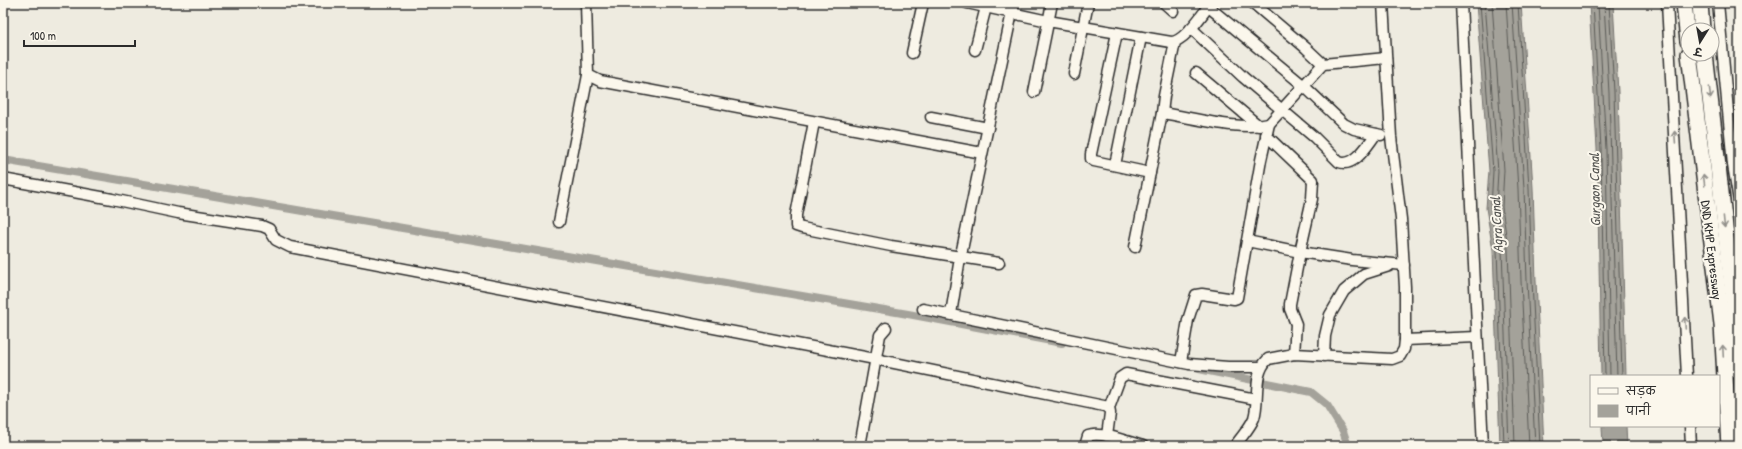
<svg xmlns="http://www.w3.org/2000/svg" width="1742" height="449" viewBox="0 0 1742 449" font-family="'Patrick Hand','Playpen Sans Deva',sans-serif">
  <style>
    .water { fill: #a4a29a; stroke: #74726e }
    .lines { fill: none; stroke-linecap: round; stroke-linejoin: round }
    .shore { stroke: #5b5b57; stroke-width: 1 }
    .canal { stroke: #a4a29a; stroke-width: 8 }
    .minor-casing { stroke: #2b2b2b; stroke-width: 13 }
    .highway-casing { stroke: #2b2b2b; stroke-width: 18 }
    .minor { stroke: #fbf7ec; stroke-width: 10 }
    .highway { stroke: #fbf7ec; stroke-width: 15 }
    .oneway { stroke: #93918c }
    .labels { text-anchor: middle; dominant-baseline: central; stroke-width: 4; stroke-linejoin: round; paint-order: stroke }
    .street-label { font-size: 13px; fill: #2b2b2b; stroke: #fbf7ec }
    .water-label { font-size: 14px; font-style: italic; fill: #555552; stroke: #fbf7ec }
  </style>
  <rect width="100%" height="100%" fill="#eeebe0"/>
  <filter id="ink" filterUnits="userSpaceOnUse"><feTurbulence type="fractalNoise" baseFrequency=".025" numOctaves="2"/><feDisplacementMap in="SourceGraphic" scale="8" xChannelSelector="R" yChannelSelector="G"/><feConvolveMatrix kernelMatrix="1 2 1 2 8 2 1 2 1" color-interpolation-filters="sRGB"/></filter>
  <g filter="url(#ink)">
    <!-- water -->
    <g class="water">
      <path d="M 1476,3 L 1521,3 L 1533,188 L 1536,281 L 1544,446 L 1500,446 L 1493,250 L 1486,208 L 1489,171 Z"/>
      <path d="M 1589,3 L 1613,3 L 1618,92 L 1626,376 L 1601,376 L 1597,149 Z"/>
      <path d="M 1602,426 L 1626,426 L 1627,446 L 1603,446 Z"/>
    </g>
    <g class="lines">
      <!-- shore -->
      <g class="shore">
        <path d="M 1480,3 L 1493,171 L 1491,208 L 1497,250 L 1504,446"/>
        <path d="M 1485,3 L 1498,171 L 1496,207 L 1502,249 L 1509,446"/>
        <path d="M 1492,3 L 1504,170 L 1502,207 L 1508,249 L 1515,446"/>
        <path d="M 1506,3 L 1518,189 L 1521,281 L 1529,446"/>
        <path d="M 1512,3 L 1524,188 L 1527,281 L 1535,446"/>
        <path d="M 1518,3 L 1529,188 L 1532,281 L 1540,446"/>
        <path d="M 1593,3 L 1601,149 L 1605,376"/>
        <path d="M 1598,3 L 1606,149 L 1610,376"/>
        <path d="M 1604,3 L 1609,93 L 1617,376"/>
        <path d="M 1609,3 L 1614,92 L 1622,376"/>
      </g>
      <!-- canal -->
      <g class="canal">
        <path d="M 3,160 L 908,314 L 1062,343"/>
        <path d="M 1199,369 L 1311,392 L 1327,405 L 1343,431 L 1348,446"/>
      </g>
      <defs>
        <g id="minor">
          <path d="M 586,3 L 588,75 L 600,81 L 982,153"/>
          <path d="M 967,3 L 1048,21 L 1171,42 C 1184,42 1201,16 1208,7"/>
          <path d="M 1164,3 L 1173,11"/>
          <path d="M 1204,3 L 1304,86 L 1344,124 L 1354,129 L 1381,135"/>
          <path d="M 1253,3 L 1306,48 L 1323,64"/>
          <path d="M 1461,3 L 1483,446"/>
          <path d="M 1667,3 L 1687,376"/>
          <path d="M 1718,3 L 1733,165 L 1739,201"/>
          <path d="M 1191,28 L 1243,77 L 1314,137 L 1339,162 C 1355,168 1368,144 1376,134"/>
          <path d="M 1117,33 L 1091,154 L 1091,159 L 1094,161 L 1150,173"/>
          <path d="M 975,50 L 987,3"/>
          <path d="M 912,53 L 923,3"/>
          <path d="M 1196,73 L 1259,126"/>
          <path d="M 1074,74 L 1088,3"/>
          <path d="M 1034,92 L 1052,3"/>
          <path d="M 1162,113 C 1195,118 1238,131 1269,124"/>
          <path d="M 931,117 L 988,128"/>
          <path d="M 814,122 L 796,215 L 796,226 L 802,228 L 891,246 L 999,263"/>
          <path d="M 1266,135 L 1313,180 L 1312,199 L 1300,252 L 1352,260 L 1404,265"/>
          <path d="M 1115,165 L 1141,37"/>
          <path d="M 3,179 L 112,199 L 178,213 L 262,226 L 269,229 L 276,240 L 290,247 L 875,359 L 1104,406 L 1109,408 L 1110,413 L 1107,436"/>
          <path d="M 559,222 L 588,75"/>
          <path d="M 1247,241 L 1300,252 L 1290,304 L 1290,309 L 1296,324 L 1294,354"/>
          <path d="M 1135,247 L 1162,113 L 1164,96 L 1175,42"/>
          <path d="M 923,309 L 1189,364 L 1228,367 L 1261,367"/>
          <path d="M 951,314 L 959,264 L 1014,3"/>
          <path d="M 1405,340 L 1477,337"/>
          <path d="M 1324,356 L 1325,336 L 1330,315 L 1344,291 L 1364,274 L 1389,266"/>
          <path d="M 1181,362 L 1188,320 L 1196,295 L 1202,294 L 1234,299 L 1237,298 L 1261,160 L 1269,124 L 1323,64 L 1386,58"/>
          <path d="M 1109,408 L 1120,378 L 1126,374 L 1256,399"/>
          <path d="M 1690,426 L 1691,446"/>
          <path d="M 860,446 L 880,335 L 886,328"/>
          <path d="M 1085,446 L 1088,436 C 1101,431 1129,442 1143,446"/>
          <path d="M 1235,446 C 1241,437 1250,428 1254,418 C 1260,398 1252,375 1268,359 L 1294,354 L 1392,359 L 1400,356 L 1404,349 L 1405,340 L 1405,287 L 1401,219 L 1391,137 L 1383,3"/>
        </g>
        <g id="highway">
          <path d="M 1684,3 L 1688,41"/>
          <path d="M 1700,3 L 1702,30"/>
          <path d="M 1689,54 L 1722,324 L 1729,446"/>
          <path d="M 1705,54 L 1736,322 L 1739,372"/>
        </g>
      </defs>
      <!-- minor casing -->
      <use href="#minor" class="minor-casing"/>
      <!-- highway casing -->
      <use href="#highway" class="highway-casing"/>
      <!-- minor -->
      <use href="#minor" class="minor"/>
      <!-- highway -->
      <use href="#highway" class="highway"/>
    </g>
    <!-- one-way arrows -->
    <defs><path id="oneway-shaft" d="M-6 0H5M1.5-3L5.5 0L1.5 3" fill="none" stroke-width="1.6" stroke-linecap="round" stroke-linejoin="round"/></defs>
    <g class="oneway">
      <use href="#oneway-shaft" transform="translate(1710 93) rotate(84)"/>
      <use href="#oneway-shaft" transform="translate(1675 137) rotate(-94)"/>
      <use href="#oneway-shaft" transform="translate(1704 180) rotate(-97)"/>
      <use href="#oneway-shaft" transform="translate(1724 222) rotate(84)"/>
      <use href="#oneway-shaft" transform="translate(1685 323) rotate(-93)"/>
      <use href="#oneway-shaft" transform="translate(1723 351) rotate(-93)"/>
    </g>
  </g>
  <g class="labels">
    <!-- street labels -->
    <g class="street-label">
      <text transform="translate(1712 250) rotate(83)">DND KMP Expressway</text>
    </g>
    <!-- water labels -->
    <g class="water-label">
      <text transform="translate(1594 190) rotate(-91)">Gurgaon Canal</text>
      <text transform="translate(1496 225) rotate(-93)">Agra Canal</text>
    </g>
  </g>
  <!-- margin -->
  <rect width="1742" height="449" fill="none" stroke="#fbf7ec" stroke-width="16"/>
  <rect x="8" y="8" width="1726" height="433" fill="none" stroke="#2b2b2b" stroke-width="1.5" filter="url(#ink)"/>
  <!-- legend -->
  <rect x="1590" y="375" width="130" height="52" fill="#fbf7ec" stroke="#a8a59f"/>
  <rect x="1598" y="388" width="20" height="6" fill="#fbf7ec" stroke="#a8a59f"/>
  <text x="1626" y="395" font-size="12" fill="#2b2b2b">सड़क</text>
  <rect x="1598" y="405" width="20" height="12" fill="#a4a29a" stroke="#a8a59f"/>
  <text x="1626" y="415" font-size="12" fill="#2b2b2b">पानी</text>
  <!-- north arrow -->
  <g transform="translate(1700 42) rotate(191)"><circle r="19" fill="#fbf7ec" stroke="#a8a59f"/>
  <path d="M0-3L7 15L0 10L-7 15Z" fill="#2b2b2b"/>
  <text y="-6" font-size="11" font-weight="bold" text-anchor="middle" fill="#2b2b2b">उ</text>
  </g>
  <!-- scale -->
  <path d="M24 40v6h111v-6" fill="none" stroke="#2b2b2b" stroke-width="2"/>
  <text x="30" y="40" font-size="12" fill="#2b2b2b" stroke="#fbf7ec" stroke-width="3" paint-order="stroke">100 m</text>
</svg>
